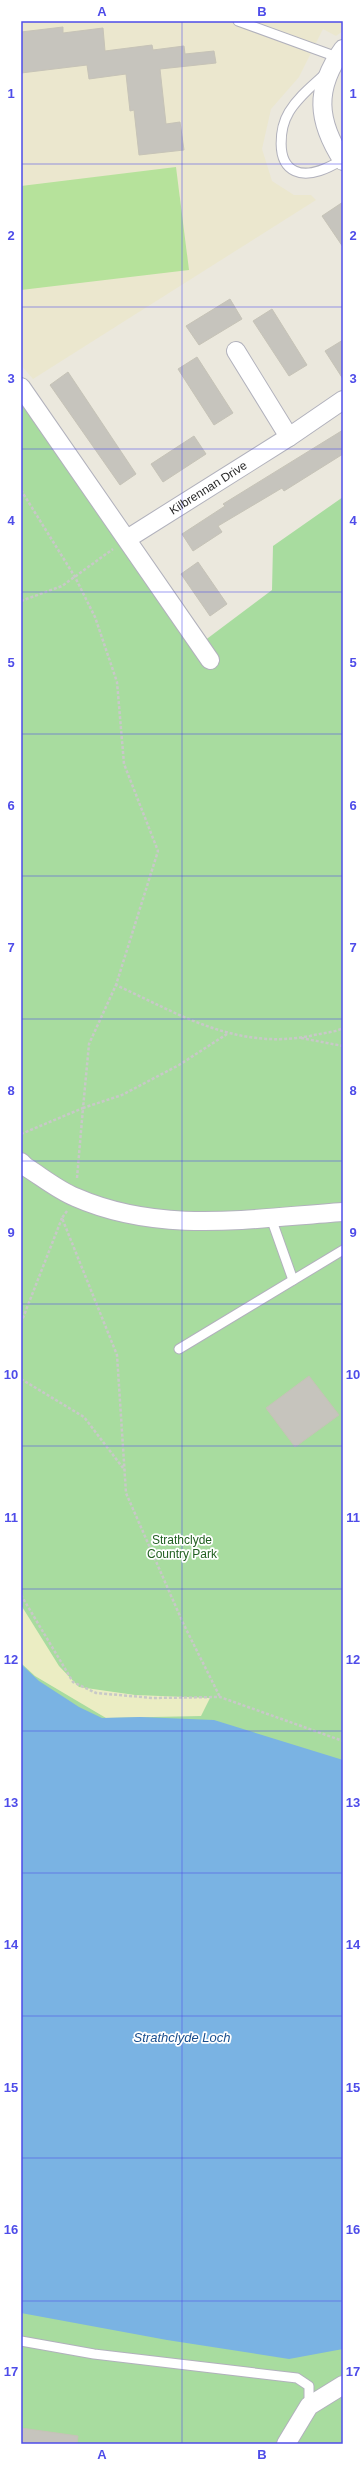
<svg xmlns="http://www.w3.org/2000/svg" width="364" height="2465" viewBox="0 0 364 2465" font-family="Arial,sans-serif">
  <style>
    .education { fill: #ebe7ce }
    .green { fill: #a8dc9f }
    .sand { fill: #ebedc3 }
    .pitch { fill: #b6e29b }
    .water { fill: #7ab3e3 }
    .building { fill: #c6c4bd; stroke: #c6c3b7 }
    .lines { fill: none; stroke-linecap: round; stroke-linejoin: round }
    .service-casing { stroke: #b1b1bc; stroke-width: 11 }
    .minor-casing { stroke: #b1b1bc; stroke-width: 20 }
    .path { stroke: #c8c8c8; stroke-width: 2.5; stroke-dasharray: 3 2; stroke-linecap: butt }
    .service { stroke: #fff; stroke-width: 9 }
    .minor { stroke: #fff; stroke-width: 18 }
    .grid { fill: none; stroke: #4e4ce9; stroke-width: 1; stroke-opacity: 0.55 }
    .labels { text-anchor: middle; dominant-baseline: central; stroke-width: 3.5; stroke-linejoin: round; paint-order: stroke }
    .street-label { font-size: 12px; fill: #2a2a2a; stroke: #fff }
    .park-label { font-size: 12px; fill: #226021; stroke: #fff }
    .water-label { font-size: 13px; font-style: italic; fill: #1a4f8e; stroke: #fff }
    .neatline { fill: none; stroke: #4e4ce9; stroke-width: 1.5 }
    .grid-label { font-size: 13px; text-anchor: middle; font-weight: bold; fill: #4e4ce9 }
  </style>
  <rect width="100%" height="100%" fill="#ebe8dd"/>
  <!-- education -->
  <path class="education" d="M 21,21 L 343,21 L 343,31 L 336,36 L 323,29 L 299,77 L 271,109 L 262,149 L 272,181 L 294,195 L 311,195 L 316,200 L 33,379 L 21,365 Z"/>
  <!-- green -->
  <path class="green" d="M 21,403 L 192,650 L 272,590 L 273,546 L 343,497 L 343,2444 L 21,2444 Z"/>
  <!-- sand -->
  <path class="sand" d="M 21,1605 L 59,1666 L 79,1687 L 135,1695 L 210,1698 L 201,1716 L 106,1718 L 35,1676 L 21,1663 Z"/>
  <!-- pitch -->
  <path class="pitch" d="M 176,167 L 189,270 L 21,290 L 21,186 Z"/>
  <!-- water -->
  <path class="water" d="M 21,1664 L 39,1681 L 79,1707 L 102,1718 L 140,1717 L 214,1720 L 343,1760 L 343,2349 L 289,2359 L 167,2340 L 21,2313 Z"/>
  <!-- building -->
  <g class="building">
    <path d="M 63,27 L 63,33 L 103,28 L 105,51 L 152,45 L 153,50 L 184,46 L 185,54 L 214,51 L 216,63 L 160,69 L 166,124 L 180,122 L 184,150 L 139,155 L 134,110 L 130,111 L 126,74 L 89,79 L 87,65 L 21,73 L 21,32 Z"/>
    <path d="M 343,202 L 343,247 L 322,216 Z"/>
    <path d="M 230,299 L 242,319 L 199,345 L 186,326 Z"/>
    <path d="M 272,309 L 307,365 L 289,376 L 253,321 Z"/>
    <path d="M 343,340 L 343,379 L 325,351 Z"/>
    <path d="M 197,357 L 233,413 L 214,425 L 178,369 Z"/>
    <path d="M 68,372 L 136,474 L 120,485 L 50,385 Z"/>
    <path d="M 343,430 L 343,454 L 284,491 L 282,488 L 218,526 L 222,532 L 193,551 L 182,534 L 225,506 L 223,504 Z"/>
    <path d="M 194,436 L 206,454 L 163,482 L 151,464 Z"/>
    <path d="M 198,562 L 227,604 L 210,616 L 181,574 Z"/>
    <path d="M 309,1376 L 339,1415 L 295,1447 L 266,1408 Z"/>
    <path d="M 21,2428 L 78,2436 L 77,2444 L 21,2444 Z"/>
  </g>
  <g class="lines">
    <defs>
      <g id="service">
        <path d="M 238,21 L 337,57"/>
        <path d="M 325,74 C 312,86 298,97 289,112 C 280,127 275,162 295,171 C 310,178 330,167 342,160"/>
        <path d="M 271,1218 L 293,1280"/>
        <path d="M 179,1349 L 343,1250"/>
        <path d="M 21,2341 L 94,2354 L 297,2378 L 309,2386 L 309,2406"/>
      </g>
      <g id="minor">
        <path d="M 343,49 C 314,89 317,121 343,161"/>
        <path d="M 236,351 L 289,437"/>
        <path d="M 21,387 L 210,660"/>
        <path id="s1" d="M 127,539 L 289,437 L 343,400"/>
        <path d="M 21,1162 L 26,1167 C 42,1177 58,1190 75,1197 C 161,1235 253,1218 343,1212"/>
        <path d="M 286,2444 L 309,2406 L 343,2385"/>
      </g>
    </defs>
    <!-- service casing -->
    <use href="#service" class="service-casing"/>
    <!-- minor casing -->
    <use href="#minor" class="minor-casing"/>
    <!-- path -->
    <g class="path">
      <path d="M 21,490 L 75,577 L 95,617 L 117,682 L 124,764 L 158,851 L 116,985"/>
      <path d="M 21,601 L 62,586 L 113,549"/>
      <path d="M 301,1038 L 343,1046"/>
      <path d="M 21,1134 L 83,1108 L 89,1044 L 116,985 C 181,1015 236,1050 310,1036 C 321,1033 333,1033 343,1028"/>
      <path d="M 77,1178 L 83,1108 L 122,1095 L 179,1065 L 227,1034"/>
      <path d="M 67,1211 L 62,1218 L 117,1355 L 126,1493 L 183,1623 L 220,1697"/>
      <path d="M 21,1323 L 62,1218"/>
      <path d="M 21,1379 L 84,1417 L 123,1468"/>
      <path d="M 21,1595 L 73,1682 L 96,1693 L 153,1698 L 220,1697 L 343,1741"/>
    </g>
    <!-- service -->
    <use href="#service" class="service"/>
    <!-- minor -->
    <use href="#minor" class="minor"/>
  </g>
  <!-- grid -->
  <path class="grid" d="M 182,21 L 182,2444M 21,164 L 343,164M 21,307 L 343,307M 21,449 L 343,449M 21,592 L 343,592M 21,734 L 343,734M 21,876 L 343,876M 21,1019 L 343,1019M 21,1161 L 343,1161M 21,1304 L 343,1304M 21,1446 L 343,1446M 21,1589 L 343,1589M 21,1731 L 343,1731M 21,1873 L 343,1873M 21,2016 L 343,2016M 21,2158 L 343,2158M 21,2301 L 343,2301"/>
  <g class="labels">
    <!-- street labels -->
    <g class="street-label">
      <text stroke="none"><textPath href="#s1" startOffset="96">Kilbrennan Drive</textPath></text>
    </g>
    <!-- park labels -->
    <g class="park-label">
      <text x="182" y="1540">Strathclyde<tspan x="182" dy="14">Country Park</tspan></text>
    </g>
    <!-- water labels -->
    <g class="water-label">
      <text x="182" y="2037">Strathclyde Loch</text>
    </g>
  </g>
  <!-- border -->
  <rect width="364" height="2465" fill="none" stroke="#ffffff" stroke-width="44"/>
  <rect x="22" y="22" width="320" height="2421" class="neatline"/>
  <g class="grid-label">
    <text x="102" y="16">A</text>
    <text x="262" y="16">B</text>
    <text x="11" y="98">1</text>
    <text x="353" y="98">1</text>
    <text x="11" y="240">2</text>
    <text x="353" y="240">2</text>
    <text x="11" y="383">3</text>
    <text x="353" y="383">3</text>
    <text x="11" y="525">4</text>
    <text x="353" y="525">4</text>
    <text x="11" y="667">5</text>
    <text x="353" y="667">5</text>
    <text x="11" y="810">6</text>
    <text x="353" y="810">6</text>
    <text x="11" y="952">7</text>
    <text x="353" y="952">7</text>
    <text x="11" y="1095">8</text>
    <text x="353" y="1095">8</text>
    <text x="11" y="1237">9</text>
    <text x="353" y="1237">9</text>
    <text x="11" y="1379">10</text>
    <text x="353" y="1379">10</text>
    <text x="11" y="1522">11</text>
    <text x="353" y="1522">11</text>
    <text x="11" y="1664">12</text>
    <text x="353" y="1664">12</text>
    <text x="11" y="1807">13</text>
    <text x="353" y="1807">13</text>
    <text x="11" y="1949">14</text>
    <text x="353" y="1949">14</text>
    <text x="11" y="2092">15</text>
    <text x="353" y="2092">15</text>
    <text x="11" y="2234">16</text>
    <text x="353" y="2234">16</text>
    <text x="11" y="2376">17</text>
    <text x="353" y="2376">17</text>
    <text x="102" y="2459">A</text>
    <text x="262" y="2459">B</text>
  </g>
</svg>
